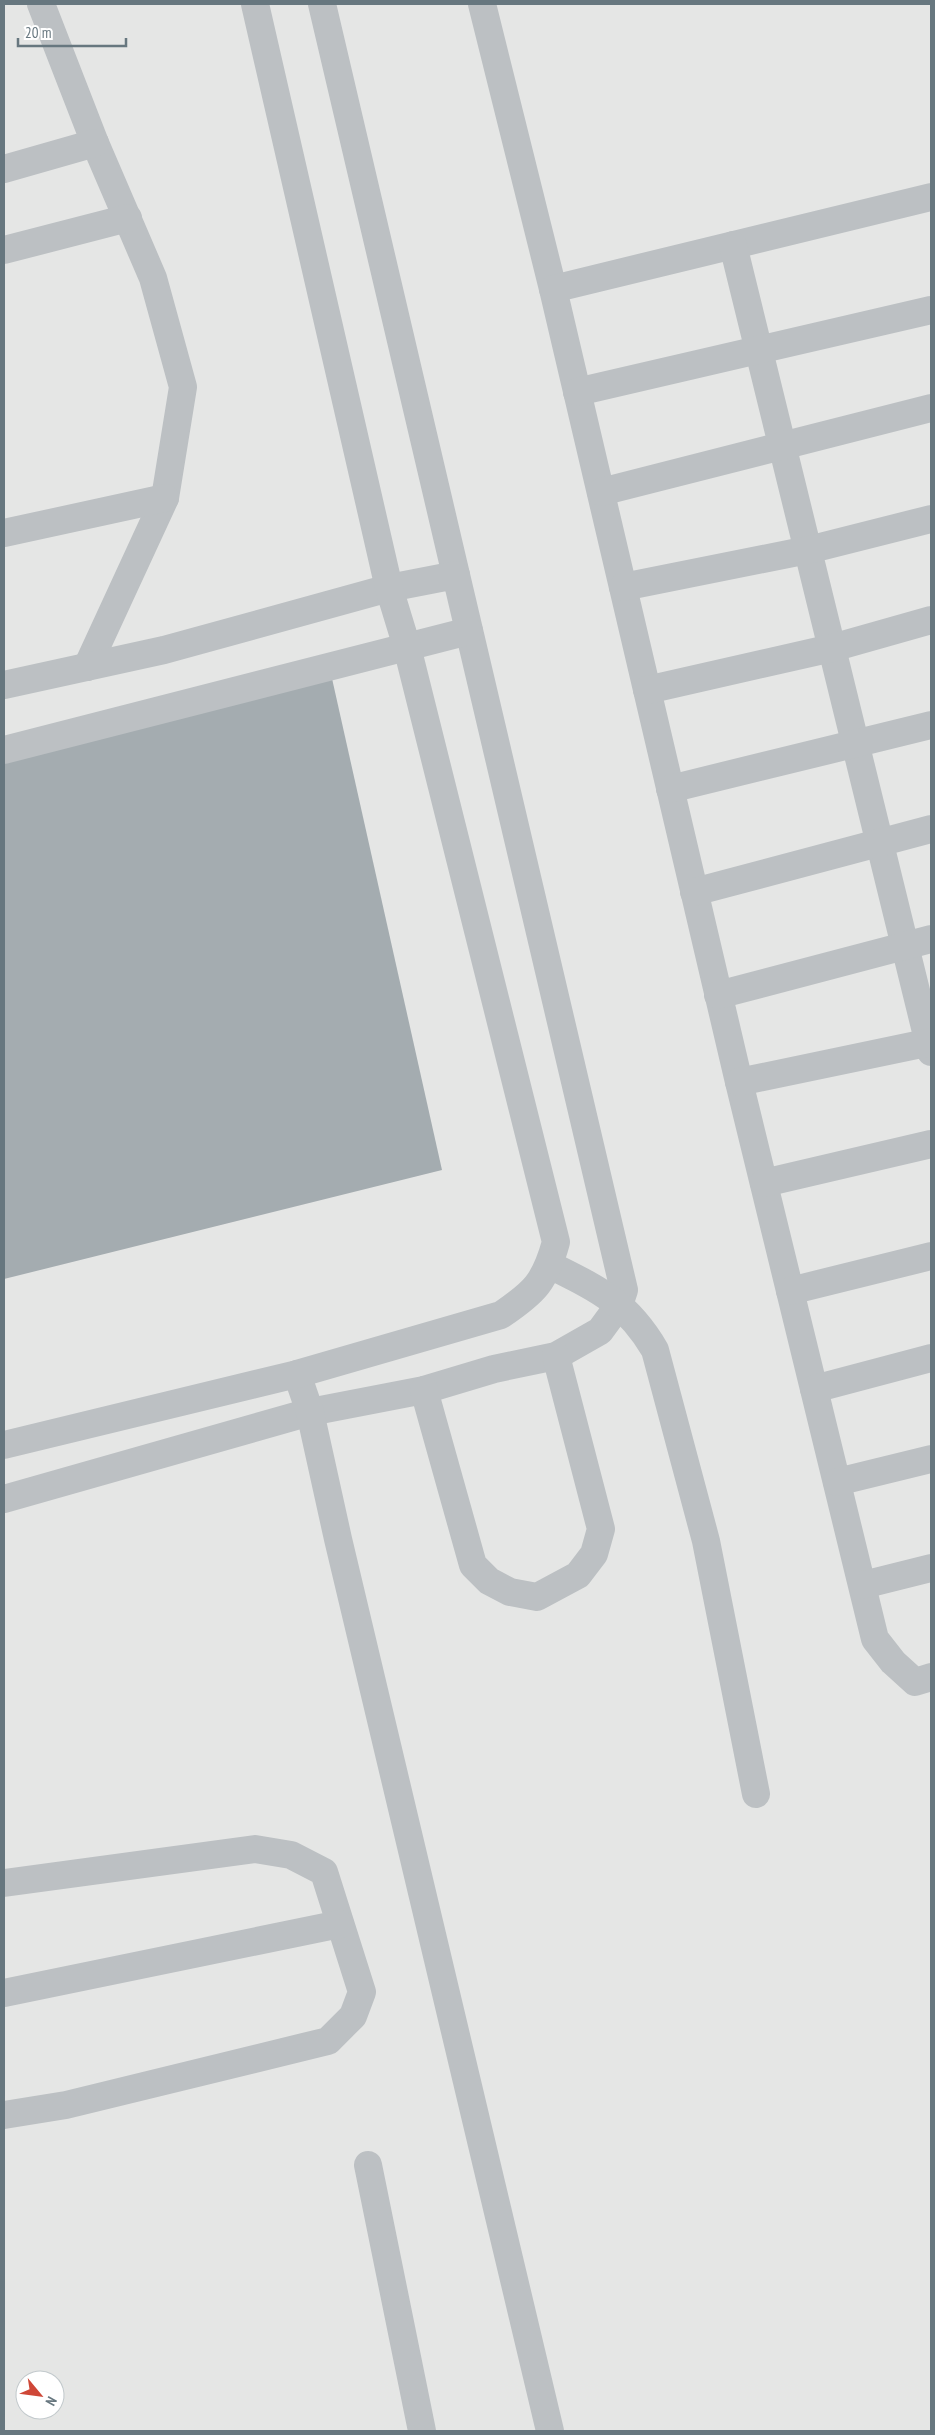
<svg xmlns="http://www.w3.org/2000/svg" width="935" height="2435" viewBox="0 0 935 2435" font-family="'PT Sans Narrow',sans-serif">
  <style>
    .built { fill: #e5e6e5; fill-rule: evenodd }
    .building { fill: #a4acb0 }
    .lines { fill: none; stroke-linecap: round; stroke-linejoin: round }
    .minor { stroke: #bcc0c3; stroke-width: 28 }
  </style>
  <rect width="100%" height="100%" fill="#f4f4f1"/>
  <!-- built -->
  <path class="built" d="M 4,4 L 931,4 L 931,2431 L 4,2431 ZM 25,2380 L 55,2380 L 55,2410 L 25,2410 Z"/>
  <!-- building -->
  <path class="building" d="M 331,674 L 442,1170 L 4,1279 L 4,758 Z"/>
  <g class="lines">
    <!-- minor -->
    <g class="minor">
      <path d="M 41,4 L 95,143 L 153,278 L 183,387 L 165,498 L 87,667"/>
      <path d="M 322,4 L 456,575"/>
      <path d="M 482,4 L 553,289"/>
      <path d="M 4,169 L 95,143"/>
      <path d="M 931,197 L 553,289 L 739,1082 L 875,1639 L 893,1662 L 915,1682 L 931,1677"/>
      <path d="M 733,245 L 931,1052"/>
      <path d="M 4,250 L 128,218"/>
      <path d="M 577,392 L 931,310"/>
      <path d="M 601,492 L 931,408"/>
      <path d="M 4,533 L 165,498"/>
      <path d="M 623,587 L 808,550 L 931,519"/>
      <path d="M 4,685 L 164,650 L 389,588 L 456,575 L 624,1290 L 619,1305 L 600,1331 L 556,1356 L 494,1369 L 424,1390 L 310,1412 L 4,1499"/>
      <path d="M 647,690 L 832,648 L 931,620"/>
      <path d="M 4,750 L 469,631"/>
      <path d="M 670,789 L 931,725"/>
      <path d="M 694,892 L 931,829"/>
      <path d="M 718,995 L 931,939"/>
      <path d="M 739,1082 L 931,1042"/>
      <path d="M 764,1183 L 931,1144"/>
      <path d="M 550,1265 C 598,1289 627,1302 655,1350 L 706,1541 L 756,1794"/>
      <path d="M 790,1291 L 931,1256"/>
      <path d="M 297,1374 L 310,1412 L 338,1539 L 550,2431"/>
      <path d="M 814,1389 L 931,1358"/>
      <path d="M 424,1390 L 473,1565 L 489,1581 L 510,1592 L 537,1597 L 578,1575 L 594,1554 L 601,1529 L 556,1356"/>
      <path d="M 4,1445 L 297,1374 L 501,1315 C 535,1292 545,1282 556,1242 L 407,647 L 389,588 L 255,4"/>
      <path d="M 837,1482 L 931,1459"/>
      <path d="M 863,1585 L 931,1568"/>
      <path d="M 4,1883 L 255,1849 L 291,1855 L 324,1872 L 362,1992 L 353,2016 L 328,2041 L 66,2105 L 4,2115"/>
      <path d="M 4,1993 L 340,1924"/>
      <path d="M 368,2165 L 422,2431"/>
    </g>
  </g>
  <!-- border -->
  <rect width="935" height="2435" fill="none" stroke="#67777f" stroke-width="10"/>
  <!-- north arrow -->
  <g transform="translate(40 2395) rotate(119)"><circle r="24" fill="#ffffff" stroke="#c2c9cc"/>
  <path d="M0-4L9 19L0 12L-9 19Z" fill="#cf4737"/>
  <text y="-8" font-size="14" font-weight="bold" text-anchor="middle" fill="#67777f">N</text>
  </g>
  <!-- scale -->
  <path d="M18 38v8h108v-8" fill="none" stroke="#67777f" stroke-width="2.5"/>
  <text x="25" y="38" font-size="15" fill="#67777f" stroke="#ffffff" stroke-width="4" paint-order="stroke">20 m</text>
</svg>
